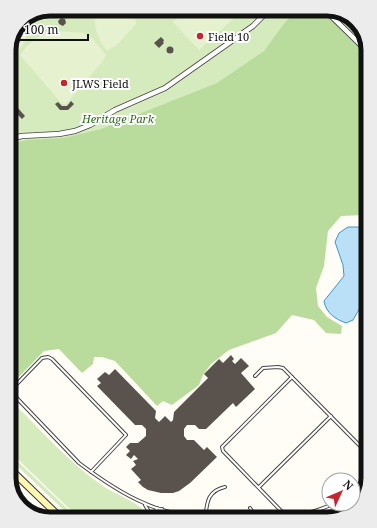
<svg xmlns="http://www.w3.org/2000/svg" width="377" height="528" viewBox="0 0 377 528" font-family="'Noto Serif',serif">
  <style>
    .green { fill: #d5ebbd }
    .forest { fill: #b9dc9c }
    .pitch { fill: #e6f2cf }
    .water { fill: #b9e0f7; stroke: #3f96cf }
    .building { fill: #5a524d }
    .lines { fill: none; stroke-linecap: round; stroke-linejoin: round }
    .lane-casing { stroke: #444; stroke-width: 4 }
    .street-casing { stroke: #444; stroke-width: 6 }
    .secondary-casing { stroke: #333; stroke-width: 8 }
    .lane { stroke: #fff; stroke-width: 2 }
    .street { stroke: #fff; stroke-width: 4.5 }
    .secondary { stroke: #fff6b0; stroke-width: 6 }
    .poi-dot { fill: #c4262e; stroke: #fff; stroke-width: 1.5 }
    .labels { text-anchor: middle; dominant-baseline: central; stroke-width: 4; stroke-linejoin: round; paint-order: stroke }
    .poi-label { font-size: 11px; fill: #111; stroke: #fff; text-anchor: start }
    .park-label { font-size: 11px; font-style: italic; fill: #2f6b1f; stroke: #fff }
    .rim { fill: none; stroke: #111; stroke-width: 5 }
  </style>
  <rect width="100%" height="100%" fill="#fffdf5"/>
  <!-- green -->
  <g class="green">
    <path d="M 51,9 L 329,9 L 359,28 L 9,383 L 9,48 L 23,19 Z"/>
    <path d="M 9,399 C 42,430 67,462 106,488 C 117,495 146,505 149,519 L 80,519 L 9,451 Z"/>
    <path d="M 9,453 L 78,519 L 73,519 L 9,458 Z"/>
    <path d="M 365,490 C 357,519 328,519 303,519 L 343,504 L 353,504 L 353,499 Z"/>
  </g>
  <!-- forest -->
  <g class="forest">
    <path d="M 300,9 L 321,9 L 368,56 L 368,221 L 363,215 L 341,216 L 328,231 L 324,266 L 316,288 L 318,306 L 327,317 L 342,326 L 341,334 L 326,333 L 314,320 L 292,315 L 276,333 L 229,350 L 211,364 L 203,375 L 199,385 L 172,405 L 163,401 L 157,406 L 115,361 L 102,357 L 94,357 L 93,364 L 82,373 L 59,349 L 44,351 L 9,387 L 9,144 L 27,140 L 64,138 L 101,129 L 217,83 L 264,51 L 286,21 Z"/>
    <path d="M 329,9 L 362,30 L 367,46 Z"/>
  </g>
  <!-- pitch -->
  <g class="pitch">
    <path d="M 97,9 L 124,9 L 136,21 L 136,24 L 118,44 L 107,51 C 97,38 92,25 97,9 Z"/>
    <path d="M 186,9 L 244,9 L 199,50 L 173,22 Z"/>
    <path d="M 27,18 C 31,32 25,44 15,54 L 9,48 L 23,19 Z"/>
    <path d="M 57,31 L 83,33 L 92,38 L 106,55 L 102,62 L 66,104 L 62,104 L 20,55 C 30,41 39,34 57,31 Z"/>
  </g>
  <!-- water -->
  <path class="water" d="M 348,227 L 358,227 L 368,233 L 368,299 L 361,306 L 353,320 L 346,323 C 335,319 326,313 324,301 L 344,276 L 343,265 L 335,242 L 339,233 Z"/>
  <!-- building -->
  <g class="building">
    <path d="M 61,18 L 65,19 L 66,23 L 63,26 L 59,24 L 58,21 Z"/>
    <path d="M 161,37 L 164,40 L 163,42 L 164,43 L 159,48 L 154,43 Z"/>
    <circle cx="170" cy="50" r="3.5"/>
    <path d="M 71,101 L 74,104 L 68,110 L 60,110 L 55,104 L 58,102 L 62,106 L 67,106 Z"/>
    <path d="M 17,107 L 25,116 L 22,119 L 13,110 Z"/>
    <path d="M 231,355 L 234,359 L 232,361 L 235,364 L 241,358 L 249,366 L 241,373 L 255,389 L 236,407 L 233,403 L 206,429 L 199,429 L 195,425 L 187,425 L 184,429 L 184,436 L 187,440 L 194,440 L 204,450 L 207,447 L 217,457 L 190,483 L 179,491 L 173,493 L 161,493 L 148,490 L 143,487 L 138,482 L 141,480 L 131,469 L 136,465 L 133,461 L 138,459 L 134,455 L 131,459 L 126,455 L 130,451 L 126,447 L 130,443 L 138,443 L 146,436 L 146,429 L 142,425 L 135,425 L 97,386 L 101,383 L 97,379 L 105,372 L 109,375 L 115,369 L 156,411 L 155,418 L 159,422 L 165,416 L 171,422 L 173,420 L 174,412 L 208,378 L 204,374 L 219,359 L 223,363 Z"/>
  </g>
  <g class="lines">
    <defs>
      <g id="lane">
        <path d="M 255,376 L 263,368 L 278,367 L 283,368 L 368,454"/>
        <path d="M 91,472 L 126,435 L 52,359 L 48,357 L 42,358 L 10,391 L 79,463 C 99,478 120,493 144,503 C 160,511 179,514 197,519"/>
        <path d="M 259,487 L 331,416"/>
        <path d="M 353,494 L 367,482"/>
        <path d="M 145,505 L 151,515 L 151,519"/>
        <path d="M 250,508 L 257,519"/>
        <path d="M 288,518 L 223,451 L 222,447 L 292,377"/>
        <path d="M 153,519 L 157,508"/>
        <path d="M 160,519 L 162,509"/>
        <path d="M 171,519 L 183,516"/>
        <path d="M 205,519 C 207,503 207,491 225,487"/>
        <path d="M 277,519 C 296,517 315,512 333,504"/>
      </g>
      <g id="street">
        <path d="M 324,9 L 368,52"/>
        <path d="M 9,139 L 22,136 L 59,134 L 75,131 L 90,125 L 115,110 L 165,88 L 253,26 L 265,14 L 267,9"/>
      </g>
      <path id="secondary" d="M 9,468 L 62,519"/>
    </defs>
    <!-- lane casing -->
    <use href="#lane" class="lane-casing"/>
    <!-- street casing -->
    <use href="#street" class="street-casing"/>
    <!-- secondary casing -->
    <use href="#secondary" class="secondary-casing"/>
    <!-- lane -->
    <use href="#lane" class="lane"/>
    <!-- street -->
    <use href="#street" class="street"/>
    <!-- secondary -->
    <use href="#secondary" class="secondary"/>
  </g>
  <!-- markers -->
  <g class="poi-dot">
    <circle cx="200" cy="36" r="4"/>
    <circle cx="64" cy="83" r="4"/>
  </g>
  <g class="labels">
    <!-- poi labels -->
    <g class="poi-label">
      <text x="208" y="36">Field 10</text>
      <text x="72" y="83">JLWS Field</text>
    </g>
    <!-- park labels -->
    <g class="park-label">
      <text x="118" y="118">Heritage Park</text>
    </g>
  </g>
  <!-- crop -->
  <path d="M0 0H377V528H0ZM50 16H327A34 34 0 0 1 361 50V478A34 34 0 0 1 327 512H50A34 34 0 0 1 16 478V50A34 34 0 0 1 50 16Z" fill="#ececec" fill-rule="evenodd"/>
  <path class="rim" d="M50 16H327A34 34 0 0 1 361 50V478A34 34 0 0 1 327 512H50A34 34 0 0 1 16 478V50A34 34 0 0 1 50 16Z"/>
  <!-- north arrow -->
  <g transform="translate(341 492) rotate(46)"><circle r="19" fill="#ffffff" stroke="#a0a0a0"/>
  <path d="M0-3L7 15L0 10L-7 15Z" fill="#c4262e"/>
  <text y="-6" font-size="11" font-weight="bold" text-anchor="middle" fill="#111111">N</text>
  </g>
  <!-- scale -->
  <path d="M18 34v6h70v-6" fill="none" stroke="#111111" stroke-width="2"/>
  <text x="24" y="34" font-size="12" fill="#111111" stroke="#ffffff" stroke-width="3" paint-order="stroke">100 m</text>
</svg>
